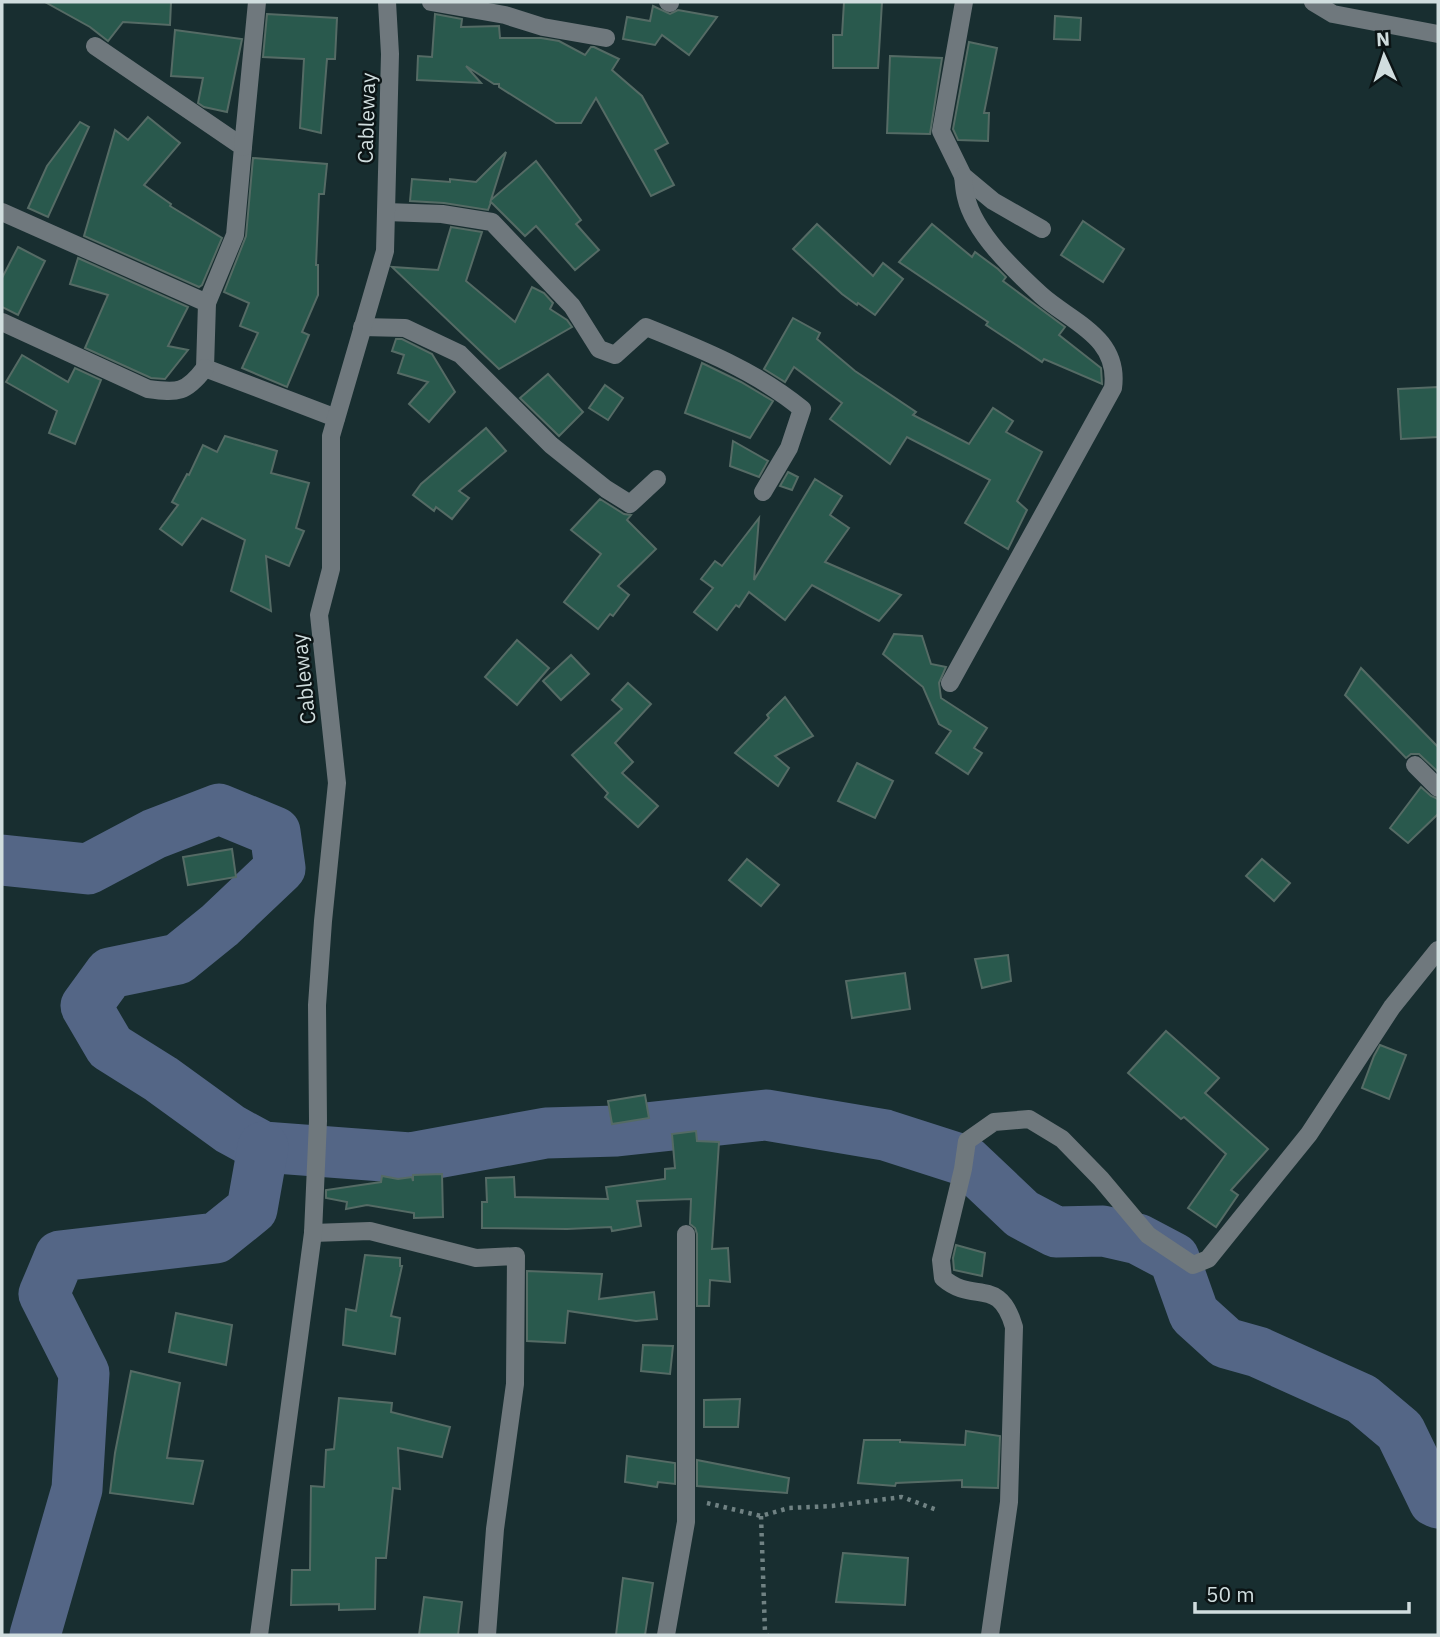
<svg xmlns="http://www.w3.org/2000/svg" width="1440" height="1637" viewBox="0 0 1440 1637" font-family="'IBM Plex Sans',sans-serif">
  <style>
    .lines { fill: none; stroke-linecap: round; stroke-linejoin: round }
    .river { stroke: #546686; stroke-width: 51 }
    .building { fill: #29594d; stroke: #556b65; stroke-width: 2 }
    .path { stroke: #708283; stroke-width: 4.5; stroke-dasharray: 3.5 5; stroke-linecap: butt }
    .minor { stroke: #6f787d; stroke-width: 18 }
    .labels { text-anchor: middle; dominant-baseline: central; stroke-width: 5; stroke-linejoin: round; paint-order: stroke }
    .street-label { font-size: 21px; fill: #d0ddde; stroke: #0b1415 }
  </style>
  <rect width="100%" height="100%" fill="#182e30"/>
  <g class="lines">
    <!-- river -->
    <g class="river">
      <path d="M 2,860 L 88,869 L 154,834 L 219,809 L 275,832 L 280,868 L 220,925 L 178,959 L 110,973 L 86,1006 L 110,1047 L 161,1079 L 230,1129 L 263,1147 L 410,1158 L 546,1133 L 617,1131 L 766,1115 L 885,1135 L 966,1161 L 1022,1214 L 1056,1232 L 1103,1231 L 1138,1239 L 1174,1258 L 1194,1314 L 1226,1343 L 1258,1352 L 1362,1399 L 1400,1431 L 1434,1501 L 1438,1503"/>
      <path d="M 35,1635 L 77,1489 L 84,1373 L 44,1294 L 60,1256 L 216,1238 L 252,1209 L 263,1147"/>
    </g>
  </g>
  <!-- building -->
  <g class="building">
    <path d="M 45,2 L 171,2 L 170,25 L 123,22 L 108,41 L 90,27 Z"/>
    <path d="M 844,2 L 882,2 L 878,68 L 833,68 L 833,35 L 842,35 Z"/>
    <path d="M 653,6 L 670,14 L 678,10 L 717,17 L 689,55 L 662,35 L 655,45 L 623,39 L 627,17 L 650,21 Z"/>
    <path d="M 267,14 L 337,18 L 335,59 L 327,59 L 321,133 L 300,128 L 304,59 L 263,57 Z"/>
    <path d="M 435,14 L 462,19 L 461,27 L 499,26 L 500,38 L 541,38 L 559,41 L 585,55 L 591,47 L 594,47 L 619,59 L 612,70 L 642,96 L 668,143 L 655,150 L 674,185 L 651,196 L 596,98 L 581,123 L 556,123 L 499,87 L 499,84 L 494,84 L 466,66 L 481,83 L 417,80 L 418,56 L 432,57 Z"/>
    <path d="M 1055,16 L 1081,18 L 1080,40 L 1054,39 Z"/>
    <path d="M 175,30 L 242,39 L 227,112 L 204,107 L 198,103 L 203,78 L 171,76 Z"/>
    <path d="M 969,42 L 997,48 L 984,113 L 989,113 L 988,141 L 958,140 L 953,129 Z"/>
    <path d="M 890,56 L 942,58 L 930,134 L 887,133 Z"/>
    <path d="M 148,117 L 180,143 L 144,185 L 171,204 L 170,206 L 222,238 L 202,285 L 199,287 L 84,236 L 115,130 L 128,140 Z"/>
    <path d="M 80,122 L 89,127 L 48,217 L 28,208 L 47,166 Z"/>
    <path d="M 506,152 L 491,200 L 536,161 L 581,220 L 576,224 L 599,250 L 575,270 L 536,226 L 525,236 L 491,202 L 488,210 L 444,203 L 410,201 L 412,179 L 450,182 L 450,179 L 476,182 Z"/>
    <path d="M 253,158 L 327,164 L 324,194 L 319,194 L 316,265 L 318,265 L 318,295 L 302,332 L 309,335 L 287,387 L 242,368 L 258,333 L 240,326 L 249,303 L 224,292 L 246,236 Z"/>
    <path d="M 1083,221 L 1124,249 L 1103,282 L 1061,255 Z"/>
    <path d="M 817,224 L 873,276 L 883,263 L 903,279 L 875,315 L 858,303 L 857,305 L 842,294 L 793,249 Z"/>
    <path d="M 932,224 L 972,257 L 975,252 L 998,269 L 1006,277 L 1003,281 L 1065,327 L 1059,335 L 1101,368 L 1102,384 L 1044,359 L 1042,362 L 986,325 L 988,322 L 899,262 Z"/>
    <path d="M 451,227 L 482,232 L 466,281 L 515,322 L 532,287 L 544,293 L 553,303 L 550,309 L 567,320 L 572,327 L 499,369 L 392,267 L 438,270 Z"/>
    <path d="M 18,247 L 45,261 L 18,315 L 2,307 L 2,278 Z"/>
    <path d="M 78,258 L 188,307 L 168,346 L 188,350 L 165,379 L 151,378 L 85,348 L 108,295 L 70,284 Z"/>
    <path d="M 793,318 L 820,333 L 817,339 L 855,371 L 916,412 L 913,415 L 969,444 L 993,408 L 1013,421 L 1006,432 L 1042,452 L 1017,501 L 1027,510 L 1008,549 L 965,523 L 990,480 L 907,437 L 890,464 L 830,419 L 842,403 L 794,367 L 785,382 L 764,369 Z"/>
    <path d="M 396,339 L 402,339 L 432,354 L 455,392 L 429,422 L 409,404 L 428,382 L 398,373 L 404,355 L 392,351 Z"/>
    <path d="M 22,355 L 68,382 L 75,368 L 101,380 L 75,444 L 49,433 L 57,411 L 6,382 Z"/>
    <path d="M 702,363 L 741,382 L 773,401 L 750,438 L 685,413 Z"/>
    <path d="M 548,374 L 583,412 L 559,436 L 520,398 Z"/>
    <path d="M 605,385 L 623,398 L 608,420 L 589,408 Z"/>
    <path d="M 1438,387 L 1438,437 L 1401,439 L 1398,389 Z"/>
    <path d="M 486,428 L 506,451 L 459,491 L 469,498 L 452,519 L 436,507 L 434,511 L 413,495 L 421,484 Z"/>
    <path d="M 225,436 L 277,451 L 271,473 L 309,483 L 296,528 L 304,531 L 289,566 L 266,556 L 271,611 L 231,591 L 245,540 L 202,518 L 182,545 L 160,529 L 178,505 L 172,502 L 187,474 L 189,475 L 203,445 L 217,452 Z"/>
    <path d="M 733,441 L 768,461 L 759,477 L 730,466 Z"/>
    <path d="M 788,472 L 798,477 L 792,490 L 780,486 Z"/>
    <path d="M 815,479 L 842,496 L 830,515 L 849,528 L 825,562 L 901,595 L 879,621 L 812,585 L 785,620 L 749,592 L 739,607 L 736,605 L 717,630 L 694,612 L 713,588 L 701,579 L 715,561 L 722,566 L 759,518 L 754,580 Z"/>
    <path d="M 600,499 L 624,514 L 631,515 L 627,520 L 656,549 L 618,586 L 629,595 L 613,616 L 610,614 L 598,629 L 564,602 L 601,554 L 571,530 Z"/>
    <path d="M 894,634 L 922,636 L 931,664 L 946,667 L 939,683 L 941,698 L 987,728 L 974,748 L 982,753 L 968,774 L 936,753 L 951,731 L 939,724 L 923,687 L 883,654 Z"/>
    <path d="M 517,640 L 549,668 L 517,705 L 485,677 Z"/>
    <path d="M 571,655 L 589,674 L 561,700 L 543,681 Z"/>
    <path d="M 1361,668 L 1438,747 L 1438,772 L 1419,754 L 1411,754 L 1406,758 L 1345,695 Z"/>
    <path d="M 628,683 L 651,704 L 615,743 L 633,762 L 622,773 L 658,806 L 638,827 L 605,797 L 608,793 L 572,755 L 622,709 L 612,700 Z"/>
    <path d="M 785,697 L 813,736 L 775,756 L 789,768 L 778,786 L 735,753 L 769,718 L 767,715 Z"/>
    <path d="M 857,763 L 893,781 L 875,818 L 838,801 Z"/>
    <path d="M 1421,787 L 1431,796 L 1438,799 L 1438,814 L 1408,843 L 1390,828 Z"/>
    <path d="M 232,849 L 236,877 L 188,885 L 183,857 Z"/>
    <path d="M 747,859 L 779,885 L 761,906 L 729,880 Z"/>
    <path d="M 1262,859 L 1290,883 L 1274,901 L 1246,876 Z"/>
    <path d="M 1008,955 L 1011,981 L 982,988 L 975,959 Z"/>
    <path d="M 905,973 L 910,1009 L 852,1018 L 846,981 Z"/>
    <path d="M 1166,1031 L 1219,1078 L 1205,1093 L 1268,1149 L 1231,1190 L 1238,1195 L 1216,1227 L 1188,1208 L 1226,1154 L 1184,1117 L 1181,1119 L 1128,1073 Z"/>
    <path d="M 1380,1045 L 1406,1055 L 1389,1099 L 1362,1088 L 1374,1056 Z"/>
    <path d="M 645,1095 L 649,1118 L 612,1124 L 608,1101 Z"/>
    <path d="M 696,1131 L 697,1141 L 719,1142 L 712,1249 L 728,1248 L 730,1282 L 710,1280 L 709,1306 L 697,1306 L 697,1234 L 695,1228 L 690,1224 L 691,1199 L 637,1201 L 641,1226 L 612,1231 L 611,1227 L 567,1229 L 482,1228 L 482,1202 L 487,1202 L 486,1178 L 514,1177 L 515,1197 L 608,1199 L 606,1187 L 665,1179 L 665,1169 L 675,1168 L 672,1134 Z"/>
    <path d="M 442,1174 L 443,1217 L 414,1218 L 414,1213 L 367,1205 L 346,1209 L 347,1202 L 326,1198 L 326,1190 L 381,1182 L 382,1176 L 398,1179 L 412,1177 L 413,1181 L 413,1175 Z"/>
    <path d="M 956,1245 L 985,1253 L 982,1276 L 954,1270 L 953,1258 Z"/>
    <path d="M 365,1255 L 400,1258 L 400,1266 L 402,1266 L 391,1316 L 400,1318 L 395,1354 L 343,1345 L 346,1309 L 356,1311 Z"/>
    <path d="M 527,1271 L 602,1274 L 599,1299 L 654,1292 L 657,1319 L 636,1321 L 568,1311 L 565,1343 L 527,1341 Z"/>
    <path d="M 176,1313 L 232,1325 L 226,1365 L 169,1352 Z"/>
    <path d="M 643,1345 L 673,1346 L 670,1374 L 641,1371 Z"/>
    <path d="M 131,1371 L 180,1383 L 167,1458 L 203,1461 L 193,1504 L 110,1493 L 115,1453 Z"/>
    <path d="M 339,1398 L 392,1403 L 391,1412 L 450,1427 L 442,1457 L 398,1448 L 400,1489 L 393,1488 L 386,1558 L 376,1558 L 375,1609 L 339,1610 L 339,1604 L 291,1605 L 292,1570 L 310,1570 L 311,1486 L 324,1487 L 326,1450 L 334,1449 Z"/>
    <path d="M 740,1399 L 738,1427 L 704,1427 L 704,1400 Z"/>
    <path d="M 966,1431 L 1000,1436 L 998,1488 L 962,1487 L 962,1480 L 896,1483 L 895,1486 L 858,1483 L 864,1440 L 900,1440 L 900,1442 L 965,1445 Z"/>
    <path d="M 627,1456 L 675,1463 L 675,1484 L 658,1482 L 657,1487 L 625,1482 Z"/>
    <path d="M 697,1460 L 789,1478 L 787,1493 L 697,1486 Z"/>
    <path d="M 843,1553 L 908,1558 L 905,1605 L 836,1602 Z"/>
    <path d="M 623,1578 L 653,1583 L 645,1635 L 616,1635 Z"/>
    <path d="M 424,1597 L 462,1602 L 458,1635 L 419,1635 Z"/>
  </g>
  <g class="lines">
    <!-- path -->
    <g class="path">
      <path d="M 707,1503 L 761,1516 L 789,1508 L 832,1506 L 902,1497 L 937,1510"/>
      <path d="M 761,1516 L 765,1632 L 767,1635"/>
    </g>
    <!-- minor -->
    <g class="minor">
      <path d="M 431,2 L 505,15 L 543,27 L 606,38"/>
      <path d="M 668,2 L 670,3"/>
      <path d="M 964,2 L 941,131 L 963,176 L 993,201 L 1042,229"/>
      <path d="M 1313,2 L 1333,14 L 1438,34"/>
      <path d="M 95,46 L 243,147 L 235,235 L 207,303"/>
      <path d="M 243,147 L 257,2"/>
      <path d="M 2,212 L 207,303 L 205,368 L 336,418"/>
      <path d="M 386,212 L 442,214 L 492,222 L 572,306 L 599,349 L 615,355 L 646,327 C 701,349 756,371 802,409 L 789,448 L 763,492"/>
      <path d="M 2,322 L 148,389 C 178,393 186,393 205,368"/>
      <path d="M 362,327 L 405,328 L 460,354 L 551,445 L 606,489 L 630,504 L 657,479"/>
      <path d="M 950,683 L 1113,388 C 1120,337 1071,322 1041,295 C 1015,271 974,233 966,197 C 964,190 964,183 963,176"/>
      <path d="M 1415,765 L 1438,788"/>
      <path d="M 313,1233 L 370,1231 L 476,1258 L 516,1256 L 515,1384 L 495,1529 L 487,1635"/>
      <path d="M 259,1635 L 313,1233 L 318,1121 L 317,1005 L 323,921 L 337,783 L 319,615 L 331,569 L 331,436 L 385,251 L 390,54 L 387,2"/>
      <path d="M 666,1635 L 686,1522 L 686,1234"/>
      <path d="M 990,1635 L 1009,1502 L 1014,1327 C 999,1275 974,1305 943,1278 L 941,1260 L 963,1169 L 967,1141 L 994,1122 L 1029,1119 L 1062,1139 L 1101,1179 L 1148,1235 L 1193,1265 L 1208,1259 L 1309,1134 L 1392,1007 L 1438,950"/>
    </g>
  </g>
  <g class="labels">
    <!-- street labels -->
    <g class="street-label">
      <text transform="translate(366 118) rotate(-88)">Cableway</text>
      <text transform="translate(303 679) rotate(-96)">Cableway</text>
    </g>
  </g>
  <!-- border -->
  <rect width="1440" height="1637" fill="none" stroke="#d0ddde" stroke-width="7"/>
  <!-- north arrow -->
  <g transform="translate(1384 56) rotate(357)" stroke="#0b1415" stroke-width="5" paint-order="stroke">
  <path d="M0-5L12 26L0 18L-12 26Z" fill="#d0ddde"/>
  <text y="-10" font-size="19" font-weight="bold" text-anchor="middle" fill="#d0ddde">N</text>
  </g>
  <!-- scale -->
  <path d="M1195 1602v10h214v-10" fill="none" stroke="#d0ddde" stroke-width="3.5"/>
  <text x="1206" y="1602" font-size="21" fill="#d0ddde" stroke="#0b1415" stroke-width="5" paint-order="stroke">50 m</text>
</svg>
